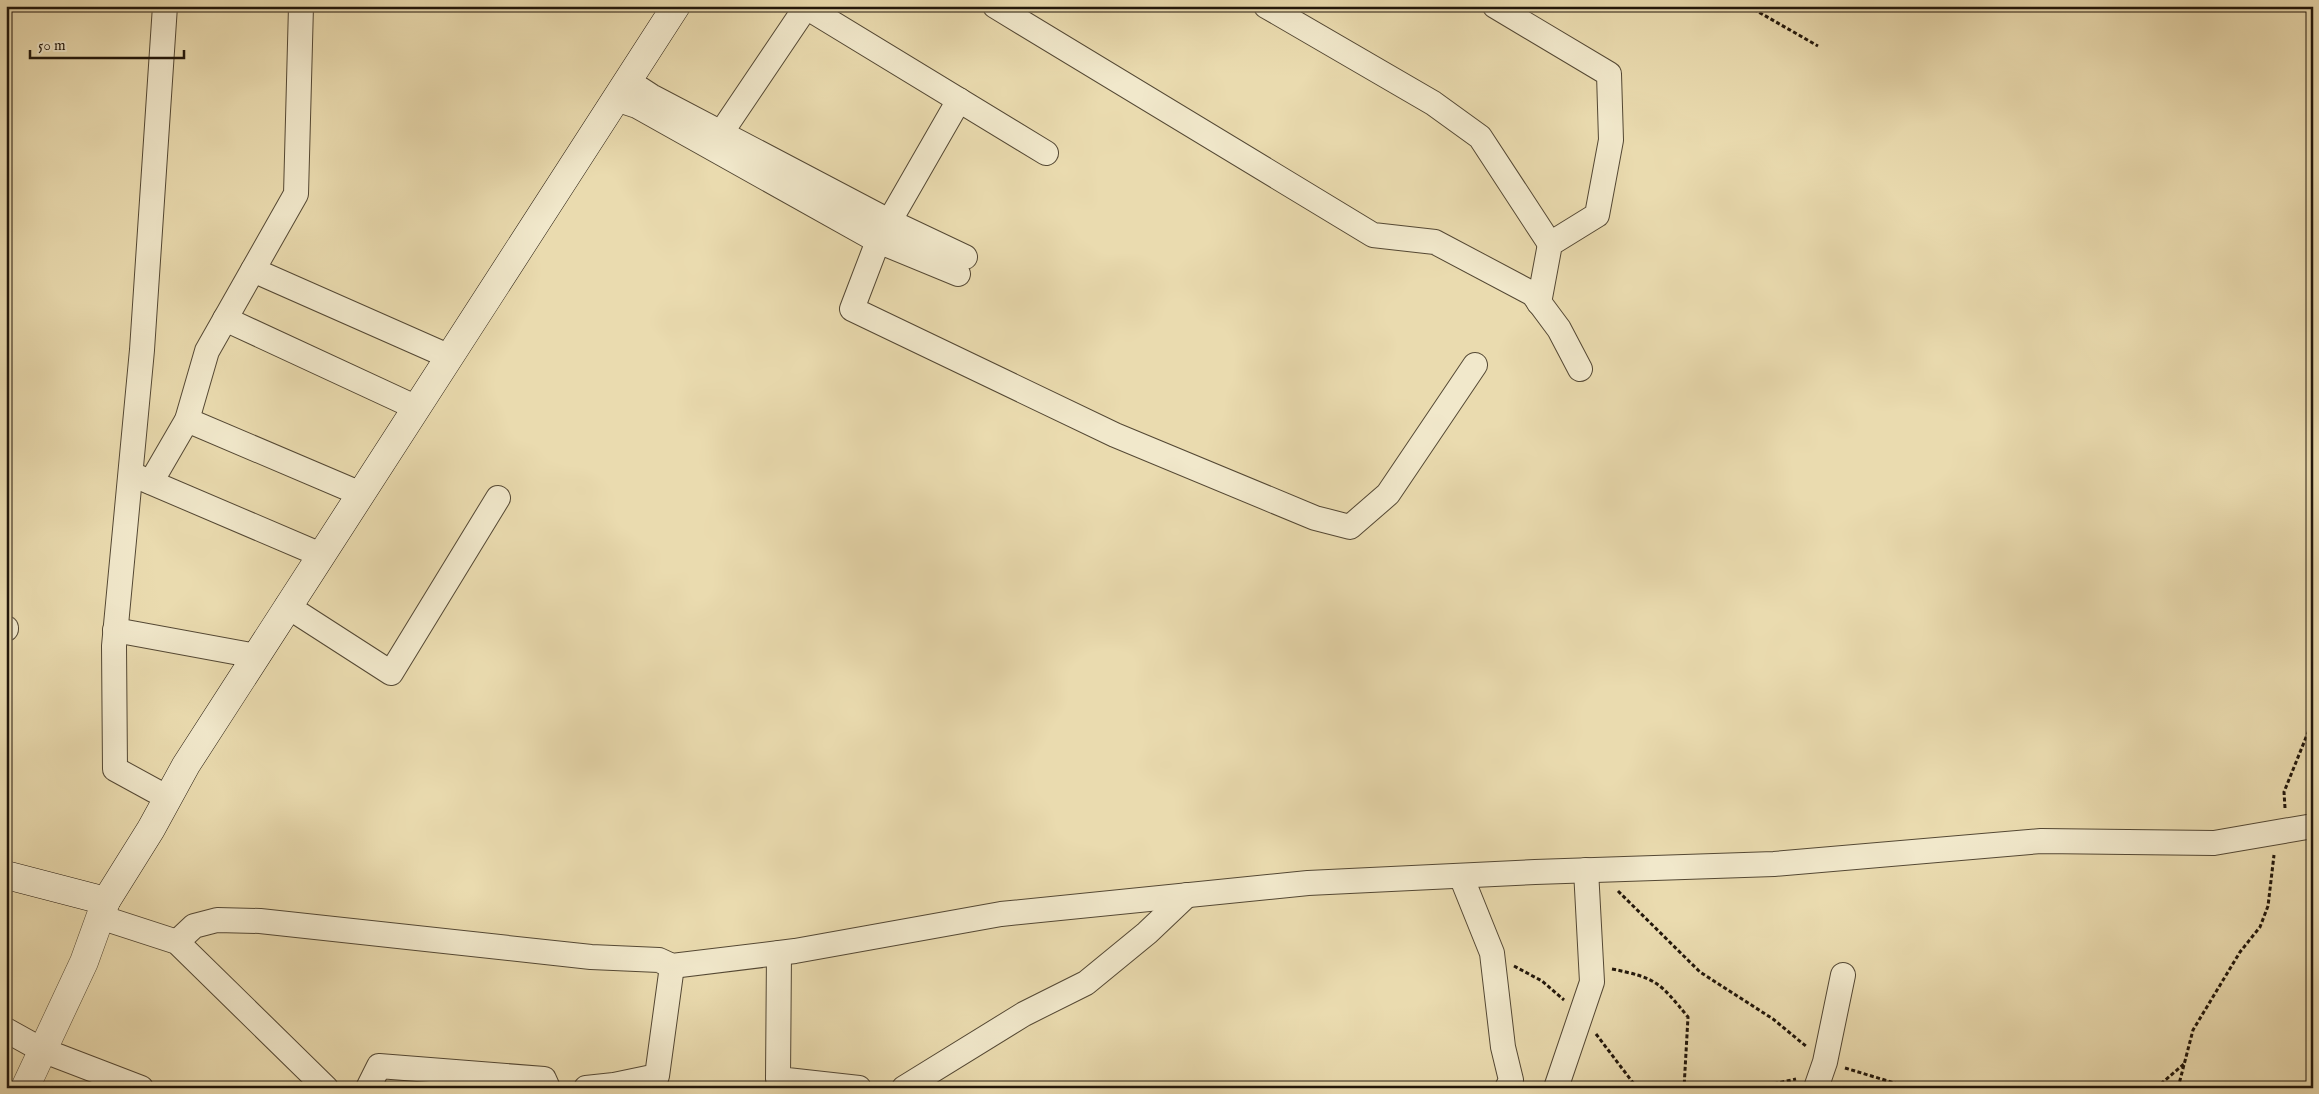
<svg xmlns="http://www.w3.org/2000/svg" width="2319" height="1094" viewBox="0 0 2319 1094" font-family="'IM FELL English',serif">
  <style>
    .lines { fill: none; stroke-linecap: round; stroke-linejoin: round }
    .minor-casing { stroke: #544834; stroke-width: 26 }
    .tertiary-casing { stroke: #544834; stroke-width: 29 }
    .secondary-casing { stroke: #22170b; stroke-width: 29 }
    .path { stroke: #22170b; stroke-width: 3; stroke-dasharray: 4 2.5; stroke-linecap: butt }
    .minor { stroke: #f1e8cb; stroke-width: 24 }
    .tertiary { stroke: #f1e8cb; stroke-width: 28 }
    .secondary { stroke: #f1e8cb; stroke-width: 28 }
  </style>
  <rect width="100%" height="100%" fill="#eadbaf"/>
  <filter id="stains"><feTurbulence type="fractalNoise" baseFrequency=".004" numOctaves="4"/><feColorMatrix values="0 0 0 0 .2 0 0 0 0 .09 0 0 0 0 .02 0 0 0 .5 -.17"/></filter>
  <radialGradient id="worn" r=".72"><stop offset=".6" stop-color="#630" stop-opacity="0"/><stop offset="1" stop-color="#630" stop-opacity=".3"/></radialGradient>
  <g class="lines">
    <defs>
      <g id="minor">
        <path d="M 165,6 L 142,350 L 114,646 L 115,769 L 168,798"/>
        <path d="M 995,6 L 1373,235 L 1435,242 L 1533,294 L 1559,329 L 1580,369"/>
        <path d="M 1266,6 L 1433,103 L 1480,137 L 1550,244"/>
        <path d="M 1495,6 L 1609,74 L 1611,140 L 1597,215 L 1550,244 L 1539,303"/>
        <path d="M 628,81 L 651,96 L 889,221 L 965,257"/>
        <path d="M 616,99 L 637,106 L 878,241 L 852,309 L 1115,435 L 1315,518 L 1350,527 L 1388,494 L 1475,365"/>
        <path d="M 721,133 L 806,7 L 1046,153"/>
        <path d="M 253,270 L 450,357"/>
        <path d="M 958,274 L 878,241 L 959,100"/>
        <path d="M 225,319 L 417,408"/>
        <path d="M 187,420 L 361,494"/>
        <path d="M 136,476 L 321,555"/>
        <path d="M 151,482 L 187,420 L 207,351 L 296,194 L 301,6"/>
        <path d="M 287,606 L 391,673 L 498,498"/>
        <path d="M 6,629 L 6,628"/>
        <path d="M 115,630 L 256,656"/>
        <path d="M 1461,876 L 1492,953 L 1503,1047 L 1511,1080 L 1507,1088"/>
        <path d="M 100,917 L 177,942 L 326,1088"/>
        <path d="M 177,942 L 194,926 L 217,920 L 260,921 L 591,957 L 659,960 L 672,966 L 795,951 L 1001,914 L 1308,883 L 1535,872 L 1774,864 L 2041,841 L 2214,843 L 2313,826"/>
        <path d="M 779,953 L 778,1079 L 859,1088"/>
        <path d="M 6,1030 L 42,1050 L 141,1088"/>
        <path d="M 368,1088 L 379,1066 L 544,1079 L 548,1088"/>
        <path d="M 586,1088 L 614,1085 L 657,1076 L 672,966"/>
        <path d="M 904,1088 L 1024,1014 L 1086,983 L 1147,933 L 1187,895"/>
        <path d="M 1556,1088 L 1592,982 L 1586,870"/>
        <path d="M 1816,1088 L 1825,1062 L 1843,975"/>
      </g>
      <path id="tertiary" d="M 25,1088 L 84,962 L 106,901"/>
      <path id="secondary" d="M 6,875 L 106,901 L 151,829 L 186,765 L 676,6"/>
    </defs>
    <!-- minor casing -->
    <use href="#minor" class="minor-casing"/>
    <!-- tertiary casing -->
    <use href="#tertiary" class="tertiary-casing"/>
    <!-- secondary casing -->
    <use href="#secondary" class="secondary-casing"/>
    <!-- path -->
    <g class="path">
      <path d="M 1748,6 L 1818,46"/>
      <path d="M 2285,808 L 2284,792 L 2313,720"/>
      <path d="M 1618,891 L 1700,972 L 1773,1019 L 1807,1047"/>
      <path d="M 1514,966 L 1542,981 L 1564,1000"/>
      <path d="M 1612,969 C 1657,978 1660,983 1688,1017 L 1684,1088"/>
      <path d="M 1596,1034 L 1637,1088"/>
      <path d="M 1845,1068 L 1911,1088"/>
      <path d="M 1755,1088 L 1796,1079"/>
      <path d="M 2156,1088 L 2184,1064"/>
      <path d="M 2178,1088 L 2193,1030 L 2240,952 L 2260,927 L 2268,906 L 2274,855"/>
    </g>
    <!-- minor -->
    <use href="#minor" class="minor"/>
    <!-- tertiary -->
    <use href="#tertiary" class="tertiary"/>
    <!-- secondary -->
    <use href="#secondary" class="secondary"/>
  </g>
  <!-- margin -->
  <rect width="2319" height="1094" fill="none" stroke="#eadbaf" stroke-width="25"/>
  <rect x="8" y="8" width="2304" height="1079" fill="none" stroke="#22170b" stroke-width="2.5"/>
  <rect x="12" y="12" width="2294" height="1069" fill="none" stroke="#22170b"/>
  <!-- scale -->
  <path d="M30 50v8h154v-8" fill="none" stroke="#22170b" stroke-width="2.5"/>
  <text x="38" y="50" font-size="15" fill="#22170b" stroke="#f1e8cb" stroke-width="4" paint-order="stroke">50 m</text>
  <rect width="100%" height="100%" filter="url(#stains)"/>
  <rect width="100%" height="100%" fill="url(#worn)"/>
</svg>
